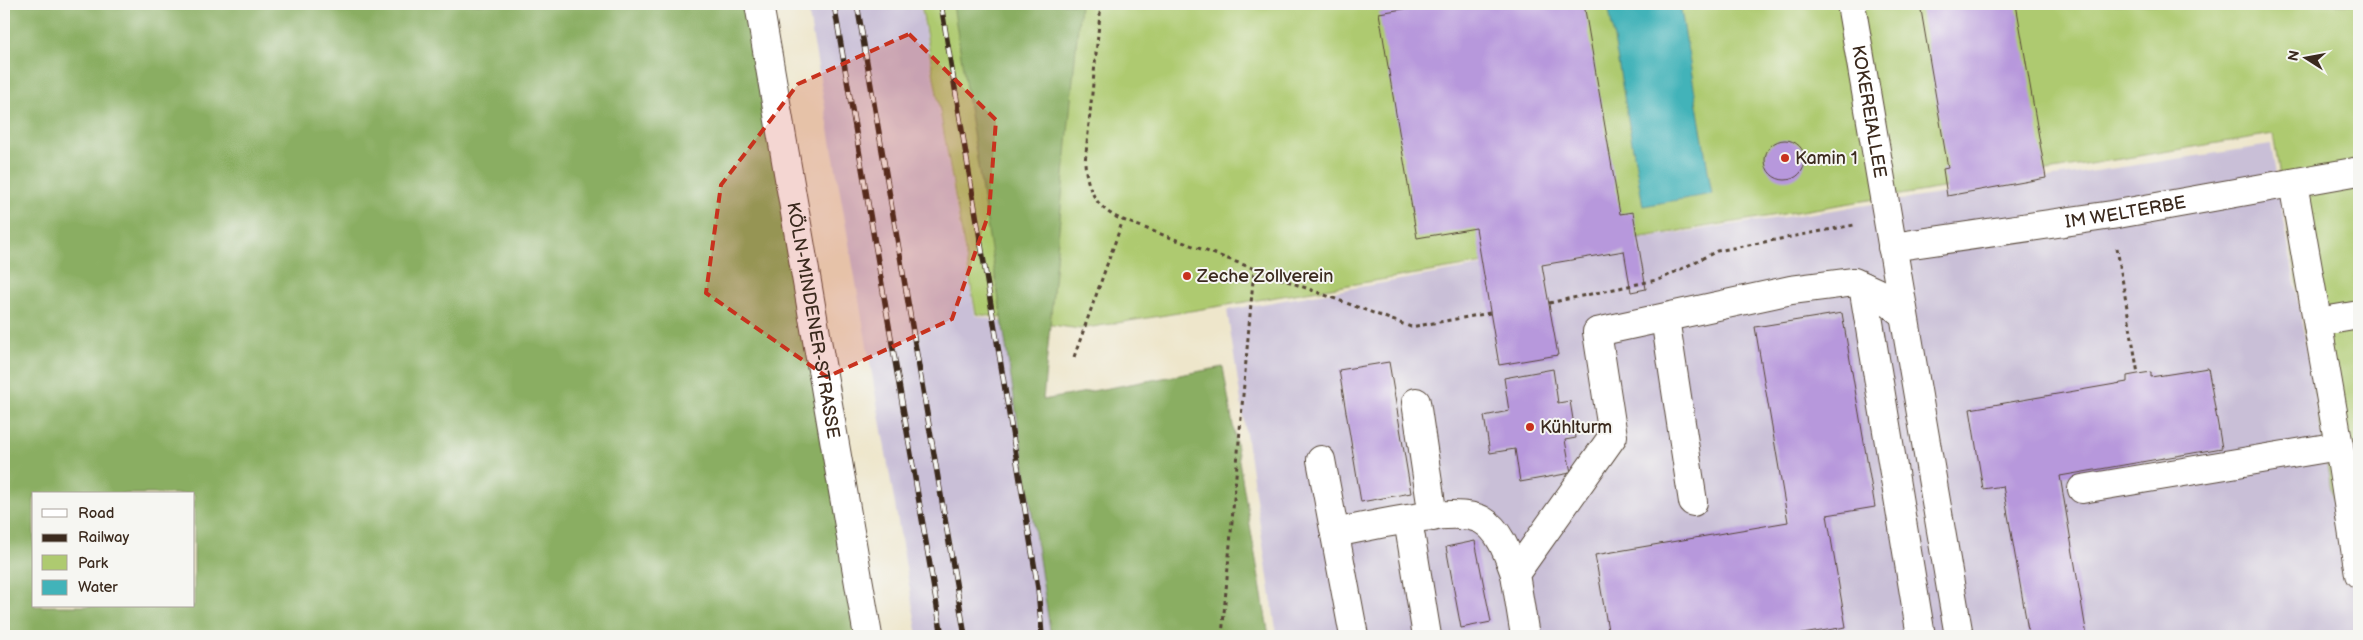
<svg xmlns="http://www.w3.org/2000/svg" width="2363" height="640" viewBox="0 0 2363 640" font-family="'Balsamiq Sans',sans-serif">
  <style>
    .industrial { fill: #c9bfd7 }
    .green { fill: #aeca70; stroke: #747a47 }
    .forest { fill: #8aae62; stroke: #626c40; fill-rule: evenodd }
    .water { fill: #42b3b9; stroke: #3e6e6c }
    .building { fill: #b798dc }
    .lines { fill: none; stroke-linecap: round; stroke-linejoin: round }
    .minor-casing { stroke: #564638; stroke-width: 30 }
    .path { stroke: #564638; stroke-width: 3; stroke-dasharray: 4 4; stroke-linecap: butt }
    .minor { stroke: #fff; stroke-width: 28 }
    .rail-casing { stroke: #3b2a1e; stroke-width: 5.5 }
    .rail { stroke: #f6f6f2; stroke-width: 4; stroke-dasharray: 11; stroke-linecap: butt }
    .marked { fill: #c8321e; fill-opacity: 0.2; stroke: #c8321e; stroke-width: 4; stroke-dasharray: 10 6; stroke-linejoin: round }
    .poi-dot { fill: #c8321e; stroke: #f6f6f2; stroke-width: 2 }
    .labels { text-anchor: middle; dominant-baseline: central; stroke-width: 4; stroke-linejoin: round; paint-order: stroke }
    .street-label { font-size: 18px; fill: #3b2a1e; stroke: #f6f6f2 }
    .poi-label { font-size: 18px; fill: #3b2a1e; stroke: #f6f6f2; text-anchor: start }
  </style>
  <rect width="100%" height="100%" fill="#f6f6f2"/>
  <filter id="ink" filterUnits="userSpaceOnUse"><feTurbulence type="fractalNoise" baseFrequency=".02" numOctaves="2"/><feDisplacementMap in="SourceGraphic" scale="10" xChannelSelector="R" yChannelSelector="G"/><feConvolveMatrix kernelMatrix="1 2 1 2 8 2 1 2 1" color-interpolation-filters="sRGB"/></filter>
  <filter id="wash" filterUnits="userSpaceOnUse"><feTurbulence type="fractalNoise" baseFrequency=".0096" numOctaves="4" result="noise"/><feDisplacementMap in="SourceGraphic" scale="20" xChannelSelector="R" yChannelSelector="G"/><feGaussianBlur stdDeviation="1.12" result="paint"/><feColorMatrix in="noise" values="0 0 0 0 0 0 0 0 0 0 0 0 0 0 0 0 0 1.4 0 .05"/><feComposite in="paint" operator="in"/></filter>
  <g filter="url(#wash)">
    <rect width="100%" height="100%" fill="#eee6cb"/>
    <!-- industrial -->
    <g class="industrial">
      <path d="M 807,4 L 920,4 L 975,315 L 1007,323 L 1054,636 L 918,636 Z"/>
      <path d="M 2271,145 L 2334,508 L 2359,503 L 2359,636 L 1277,636 L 1227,310 L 1637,239 Z"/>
    </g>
    <!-- green -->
    <path class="green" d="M 921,4 L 2359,4 L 2359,503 L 2334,508 L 2273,134 L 1080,329 L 976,314 Z"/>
    <!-- forest -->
    <g class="forest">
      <path d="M 4,4 L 743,4 L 770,118 L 862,636 L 4,636 ZM 34,494 L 194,494 L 194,606 L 34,606 Z"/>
      <path d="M 953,4 L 1080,4 L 1043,400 L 1223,367 L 1269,636 L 1051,636 Z"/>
    </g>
    <!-- water -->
    <path class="water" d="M 1608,4 L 1680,4 L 1712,194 L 1643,206 Z"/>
    <g id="blocks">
      <!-- building -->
      <g class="building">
        <path d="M 1433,4 L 1584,4 L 1620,214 L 1633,212 L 1646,289 L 1631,292 L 1624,251 L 1542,265 L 1558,355 L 1499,365 L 1476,228 L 1417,238 L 1379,13 Z"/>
        <path d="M 1920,4 L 2016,4 L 2046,178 L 1947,196 L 1943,169 L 1948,168 Z"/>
        <circle cx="1785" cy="160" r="20"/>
        <path d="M 1842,313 L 1875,507 L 1827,515 L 1846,627 L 1790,636 L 1609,636 L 1595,555 L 1788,522 L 1755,327 Z"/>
        <path d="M 1389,362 L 1411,493 L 1361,502 L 1339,370 Z"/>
        <path d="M 2208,368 L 2222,448 L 2060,476 L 2087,636 L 2029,636 L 2003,486 L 1983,489 L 1970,409 L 2127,382 L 2127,376 L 2138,374 L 2151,372 L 2151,377 Z"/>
        <path d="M 1553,369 L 1558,403 L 1570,401 L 1576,438 L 1565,440 L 1571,473 L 1520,482 L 1515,449 L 1490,453 L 1484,416 L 1509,411 L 1504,378 Z"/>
        <path d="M 1475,541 L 1491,622 L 1461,628 L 1446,547 Z"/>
      </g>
    </g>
  </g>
  <g filter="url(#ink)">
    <use href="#blocks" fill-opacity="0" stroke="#564638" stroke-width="1"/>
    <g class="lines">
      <defs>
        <g id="minor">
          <path id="s1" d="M 759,4 L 868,636"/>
          <path id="s2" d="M 1851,4 L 1959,636"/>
          <path d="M 2293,183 L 2339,446 L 2359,574"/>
          <path id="s3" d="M 1892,247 L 2112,215 L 2359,171"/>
          <path d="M 1863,286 L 1921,636"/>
          <path d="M 1665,318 L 1693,502"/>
          <path d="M 2318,322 L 2359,315"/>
          <path d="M 1416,402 L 1433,517"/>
          <path d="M 1321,460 L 1354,636"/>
          <path d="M 2082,489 L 2339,446"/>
          <path d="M 1408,520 L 1427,636"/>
          <path d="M 1335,533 C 1366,527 1455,505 1482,520 C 1501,531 1508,555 1515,574"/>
          <path d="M 1525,636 L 1515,574 L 1613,436 L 1597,332 L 1791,290 L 1854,282 L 1876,292 L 1902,313"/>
        </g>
      </defs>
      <!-- minor casing -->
      <use href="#minor" class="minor-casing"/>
      <!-- path -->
      <g class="path">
        <path d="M 1101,4 L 1085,163 C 1087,190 1097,210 1123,220 L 1411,327 L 1490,313"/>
        <path d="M 2117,248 L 2138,374"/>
        <path d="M 1549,303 L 1661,279 L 1717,251 L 1854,225"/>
        <path d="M 1074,357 L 1123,220"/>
        <path d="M 1222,636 L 1254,269"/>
      </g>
      <!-- minor -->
      <use href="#minor" class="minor"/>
      <defs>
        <g id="rail">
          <path d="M 834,4 L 942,636"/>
          <path d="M 857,4 L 965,636"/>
          <path d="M 941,4 L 1038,588 L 1042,636"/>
        </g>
      </defs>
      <!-- rail casing -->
      <use href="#rail" class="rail-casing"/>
      <!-- rail -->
      <use href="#rail" class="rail"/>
    </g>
  </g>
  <!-- marked area -->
  <path class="marked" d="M 909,34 L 996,120 L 989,213 L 952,319 L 827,377 L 706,293 L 721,185 L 798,84 Z"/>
  <!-- markers -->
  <g class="poi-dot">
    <circle cx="1785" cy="158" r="5"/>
    <circle cx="1187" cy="276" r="5"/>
    <circle cx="1530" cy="427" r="5"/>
  </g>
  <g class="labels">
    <!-- street labels -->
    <g class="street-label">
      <text stroke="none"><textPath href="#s2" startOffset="109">KOKEREIALLEE</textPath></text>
      <text stroke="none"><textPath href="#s3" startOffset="236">IM WELTERBE</textPath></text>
      <text stroke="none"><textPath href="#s1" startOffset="321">KÖLN-MINDENER-STRASSE</textPath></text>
    </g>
    <!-- poi labels -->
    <g class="poi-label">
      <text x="1795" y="158">Kamin 1</text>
      <text x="1197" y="276">Zeche Zollverein</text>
      <text x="1540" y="427">Kühlturm</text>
    </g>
  </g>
  <!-- margin -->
  <rect width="2363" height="640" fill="none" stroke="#f6f6f2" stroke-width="20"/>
  <!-- legend -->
  <rect x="32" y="492" width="162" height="115" fill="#f6f6f2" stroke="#aba49d"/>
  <rect x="42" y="509" width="25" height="8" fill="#ffffff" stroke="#aba49d"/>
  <text x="78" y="518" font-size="15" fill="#3b2a1e">Road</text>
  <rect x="42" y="534" width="25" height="8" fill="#3b2a1e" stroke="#aba49d"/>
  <text x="78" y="542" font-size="15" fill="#3b2a1e">Railway</text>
  <rect x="42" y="555" width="25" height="15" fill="#aeca70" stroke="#aba49d"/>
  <text x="78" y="568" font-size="15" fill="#3b2a1e">Park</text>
  <rect x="42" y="580" width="25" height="15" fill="#42b3b9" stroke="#aba49d"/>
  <text x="78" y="592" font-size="15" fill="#3b2a1e">Water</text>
  <!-- north arrow -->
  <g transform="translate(2306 58) rotate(281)" stroke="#f6f6f2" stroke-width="4" paint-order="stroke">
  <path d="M0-4L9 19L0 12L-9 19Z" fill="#3b2a1e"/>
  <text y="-8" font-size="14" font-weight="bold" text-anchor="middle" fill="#3b2a1e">N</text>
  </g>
</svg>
